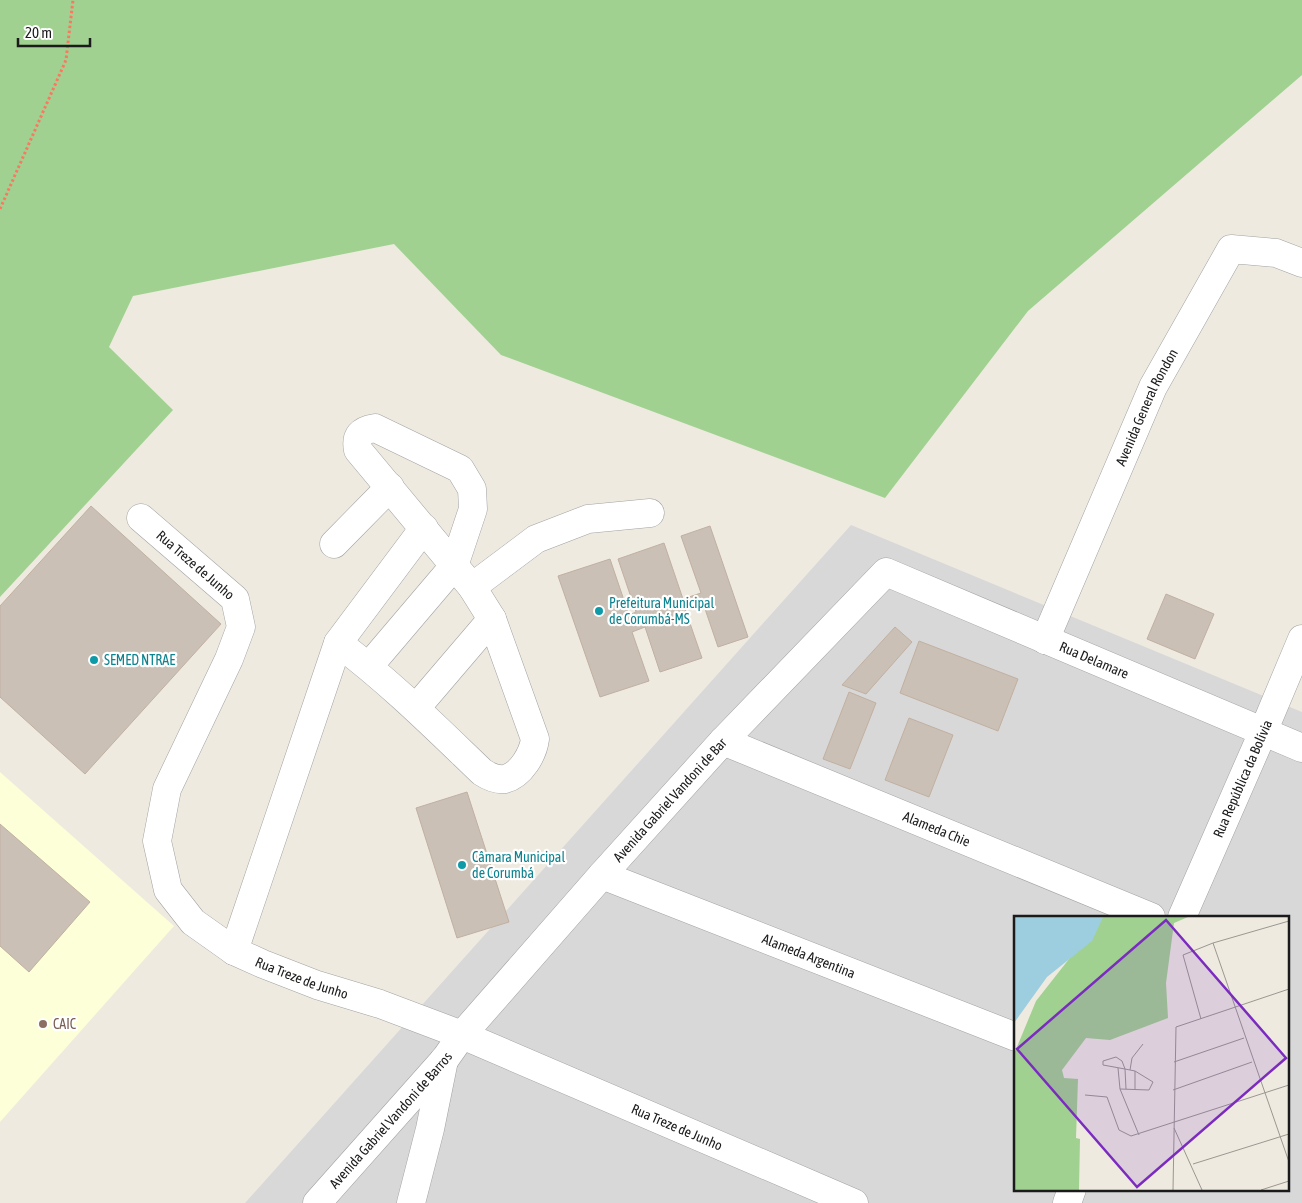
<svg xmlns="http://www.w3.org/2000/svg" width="1302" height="1203" viewBox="0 0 1302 1203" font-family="'Asap Condensed',sans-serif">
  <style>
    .residential { fill: #d9d8d8; fill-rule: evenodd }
    .education { fill: #fdffd8 }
    .forest { fill: #a1d191 }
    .building { fill: #cac0b6; stroke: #c1b0a1 }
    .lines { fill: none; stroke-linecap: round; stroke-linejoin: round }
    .minor-casing { stroke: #a2a2a2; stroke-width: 29 }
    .path { stroke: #ff7660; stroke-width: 3; stroke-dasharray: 2.5 2.5; stroke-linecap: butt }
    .minor { stroke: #fff; stroke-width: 28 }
    .culture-dot { fill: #0f9aa8; stroke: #fff; stroke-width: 2 }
    .education-dot { fill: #8d6e63; stroke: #fff; stroke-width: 2 }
    .labels { text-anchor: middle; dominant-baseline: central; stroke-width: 4.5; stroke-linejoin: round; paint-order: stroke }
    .street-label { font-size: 14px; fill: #1b1b1b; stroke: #fff }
    .culture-label { font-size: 14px; fill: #0d838f; stroke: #fff; text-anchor: start }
    .education-label { font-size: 14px; fill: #785e54; stroke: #fff; text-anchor: start }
    .inset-road { fill: none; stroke: #9a9791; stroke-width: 1 }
    .view { fill: #7b2cbf; fill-opacity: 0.15; stroke: #7b2cbf; stroke-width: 2.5 }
    .inset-edge { fill: none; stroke: #1b1b1b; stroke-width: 2.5 }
  </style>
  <rect width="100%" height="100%" fill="#eeeae0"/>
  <!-- residential -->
  <path class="residential" d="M 851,525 L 1302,712 L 1302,1203 L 245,1203 ZM 1016,917 L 1288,917 L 1288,1189 L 1016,1189 Z"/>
  <!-- education -->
  <path class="education" d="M 0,772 L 174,926 L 0,1122 Z"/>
  <!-- forest -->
  <path class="forest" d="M 0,0 L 1302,0 L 1302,75 L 1028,311 L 885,498 L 501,355 L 394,244 L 133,296 L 109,347 L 173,410 L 0,597 Z"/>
  <!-- building -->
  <g class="building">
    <path d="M 91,506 L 221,624 L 85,774 L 0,697 L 0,606 Z"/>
    <path d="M 710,526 L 748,637 L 718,647 L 703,603 L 685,609 L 702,658 L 660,672 L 645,627 L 632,632 L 649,681 L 600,697 L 558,576 L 610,559 L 629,615 L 636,612 L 618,559 L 664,543 L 683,599 L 701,593 L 681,536 Z"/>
    <path d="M 1166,594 L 1214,614 L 1195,659 L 1147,639 Z"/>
    <path d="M 895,627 L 912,642 L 866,694 L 842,685 Z"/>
    <path d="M 919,641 L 1018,679 L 998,731 L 900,693 Z"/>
    <path d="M 849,692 L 876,703 L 850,769 L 823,759 Z"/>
    <path d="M 909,718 L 953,735 L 929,797 L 885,780 Z"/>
    <path d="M 467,792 L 509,922 L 457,938 L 416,808 Z"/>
    <path d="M 0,824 L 90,902 L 29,972 L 0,946 Z"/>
  </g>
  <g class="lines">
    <defs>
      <g id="minor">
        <path id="s1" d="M 141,518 L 235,599 L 241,627 L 229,659 L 167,789 L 157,841 L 168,890 L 193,922 L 234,951 L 263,964 L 317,985 L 380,1004 L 462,1035 L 854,1203"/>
        <path d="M 334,544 L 390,487"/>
        <path d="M 472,587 L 536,539 L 588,519 L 650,513"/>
        <path id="s2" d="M 1045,640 L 1153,387 L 1231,249 L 1276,253 L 1302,263"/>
        <path d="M 338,643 C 390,682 435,727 482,772 C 488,776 497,780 505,779 C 521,775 533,754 535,739 L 492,619 L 472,587 L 358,450 C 355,436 361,430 375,428 L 460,469 L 472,489 L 473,509 L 454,566 L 369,666"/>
        <path d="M 416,708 L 492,619"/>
        <path id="s3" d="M 723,741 L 1151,917"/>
        <path id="s4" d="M 602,875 L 1016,1037"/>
        <path id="s5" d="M 1182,917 L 1263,732 L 1302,639"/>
        <path d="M 234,951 L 338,643 L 424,528"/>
        <path id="s6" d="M 317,1203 L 445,1059 L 462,1035 L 602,875 L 723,741 L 886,572 L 1302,748"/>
        <path d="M 411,1203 L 430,1129 L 444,1060"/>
        <path d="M 1067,1203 L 1072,1189"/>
      </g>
    </defs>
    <!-- minor casing -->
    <use href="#minor" class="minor-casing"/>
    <!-- path -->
    <path class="path" d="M 0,209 L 66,60 L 73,0"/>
    <!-- minor -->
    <use href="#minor" class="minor"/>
  </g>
  <!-- markers -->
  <g class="culture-dot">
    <circle cx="599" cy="611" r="5"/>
    <circle cx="94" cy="660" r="5"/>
    <circle cx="462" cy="865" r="5"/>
  </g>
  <circle class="education-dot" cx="43" cy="1024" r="5"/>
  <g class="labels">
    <!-- street labels -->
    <g class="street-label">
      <text stroke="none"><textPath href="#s2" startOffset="254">Avenida General Rondon</textPath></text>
      <text stroke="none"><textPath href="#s1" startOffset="72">Rua Treze de Junho</textPath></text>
      <text stroke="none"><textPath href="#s6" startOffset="1076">Rua Delamare</textPath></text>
      <text stroke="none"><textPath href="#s5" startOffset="151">Rua República da Bolívia</textPath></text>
      <text stroke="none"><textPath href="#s6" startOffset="536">Avenida Gabriel Vandoni de Bar</textPath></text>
      <text stroke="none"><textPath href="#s3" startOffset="231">Alameda Chie</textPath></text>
      <text stroke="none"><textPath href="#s4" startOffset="222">Alameda Argentina</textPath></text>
      <text stroke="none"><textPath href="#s1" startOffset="598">Rua Treze de Junho</textPath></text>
      <text stroke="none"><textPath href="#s6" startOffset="111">Avenida Gabriel Vandoni de Barros</textPath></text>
      <text stroke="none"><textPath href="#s1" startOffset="1002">Rua Treze de Junho</textPath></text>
    </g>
    <!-- culture labels -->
    <g class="culture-label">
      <text x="609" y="603">Prefeitura Municipal<tspan x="609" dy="16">de Corumbá-MS</tspan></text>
      <text x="104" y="660">SEMED NTRAE</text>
      <text x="472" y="857">Câmara Municipal<tspan x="472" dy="16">de Corumbá</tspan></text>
    </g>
    <!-- education labels -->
    <g class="education-label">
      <text x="53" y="1024">CAIC</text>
    </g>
  </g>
  <!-- overview -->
  <g transform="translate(1014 916)">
    <rect width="275" height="275" fill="#eeeae0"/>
    <path d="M 88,1 L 174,1 L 160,7 L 152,67 L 154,102 L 96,124 L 72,122 L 48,154 L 50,162 L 64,163 L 62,222 L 66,223 L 65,274 L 0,274 L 0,138 L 22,85 Z" fill="#a1d191"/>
    <path d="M 0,1 L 89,1 L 78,25 L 33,61 L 0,107 Z" fill="#9ccee0"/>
    <path class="inset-road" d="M 199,27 L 275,246M 187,103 L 169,39 L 199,27 L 275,5M 160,146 L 230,122M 104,152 L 106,173 L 125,219M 116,154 L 118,142 L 129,128M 121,155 L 121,173M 106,173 L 135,174 L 139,166 L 121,155 L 111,153 L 89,149 L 89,145 L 102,141 L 108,145 L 111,153 L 112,173M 159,174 L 238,146M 71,179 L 93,181 L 105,214 L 117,220 L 275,169M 160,212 L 188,274M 179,248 L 275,218M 159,274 L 162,111 L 275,73M 247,274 L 275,265"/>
    <path class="view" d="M 152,4 L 272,142 L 123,271 L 3,133 Z"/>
    <rect width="275" height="275" class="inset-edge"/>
  </g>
  <!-- scale -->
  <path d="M18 38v8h72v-8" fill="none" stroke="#1b1b1b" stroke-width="2.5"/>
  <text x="25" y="38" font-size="15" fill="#1b1b1b" stroke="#ffffff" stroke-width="4" paint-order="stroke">20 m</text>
</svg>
